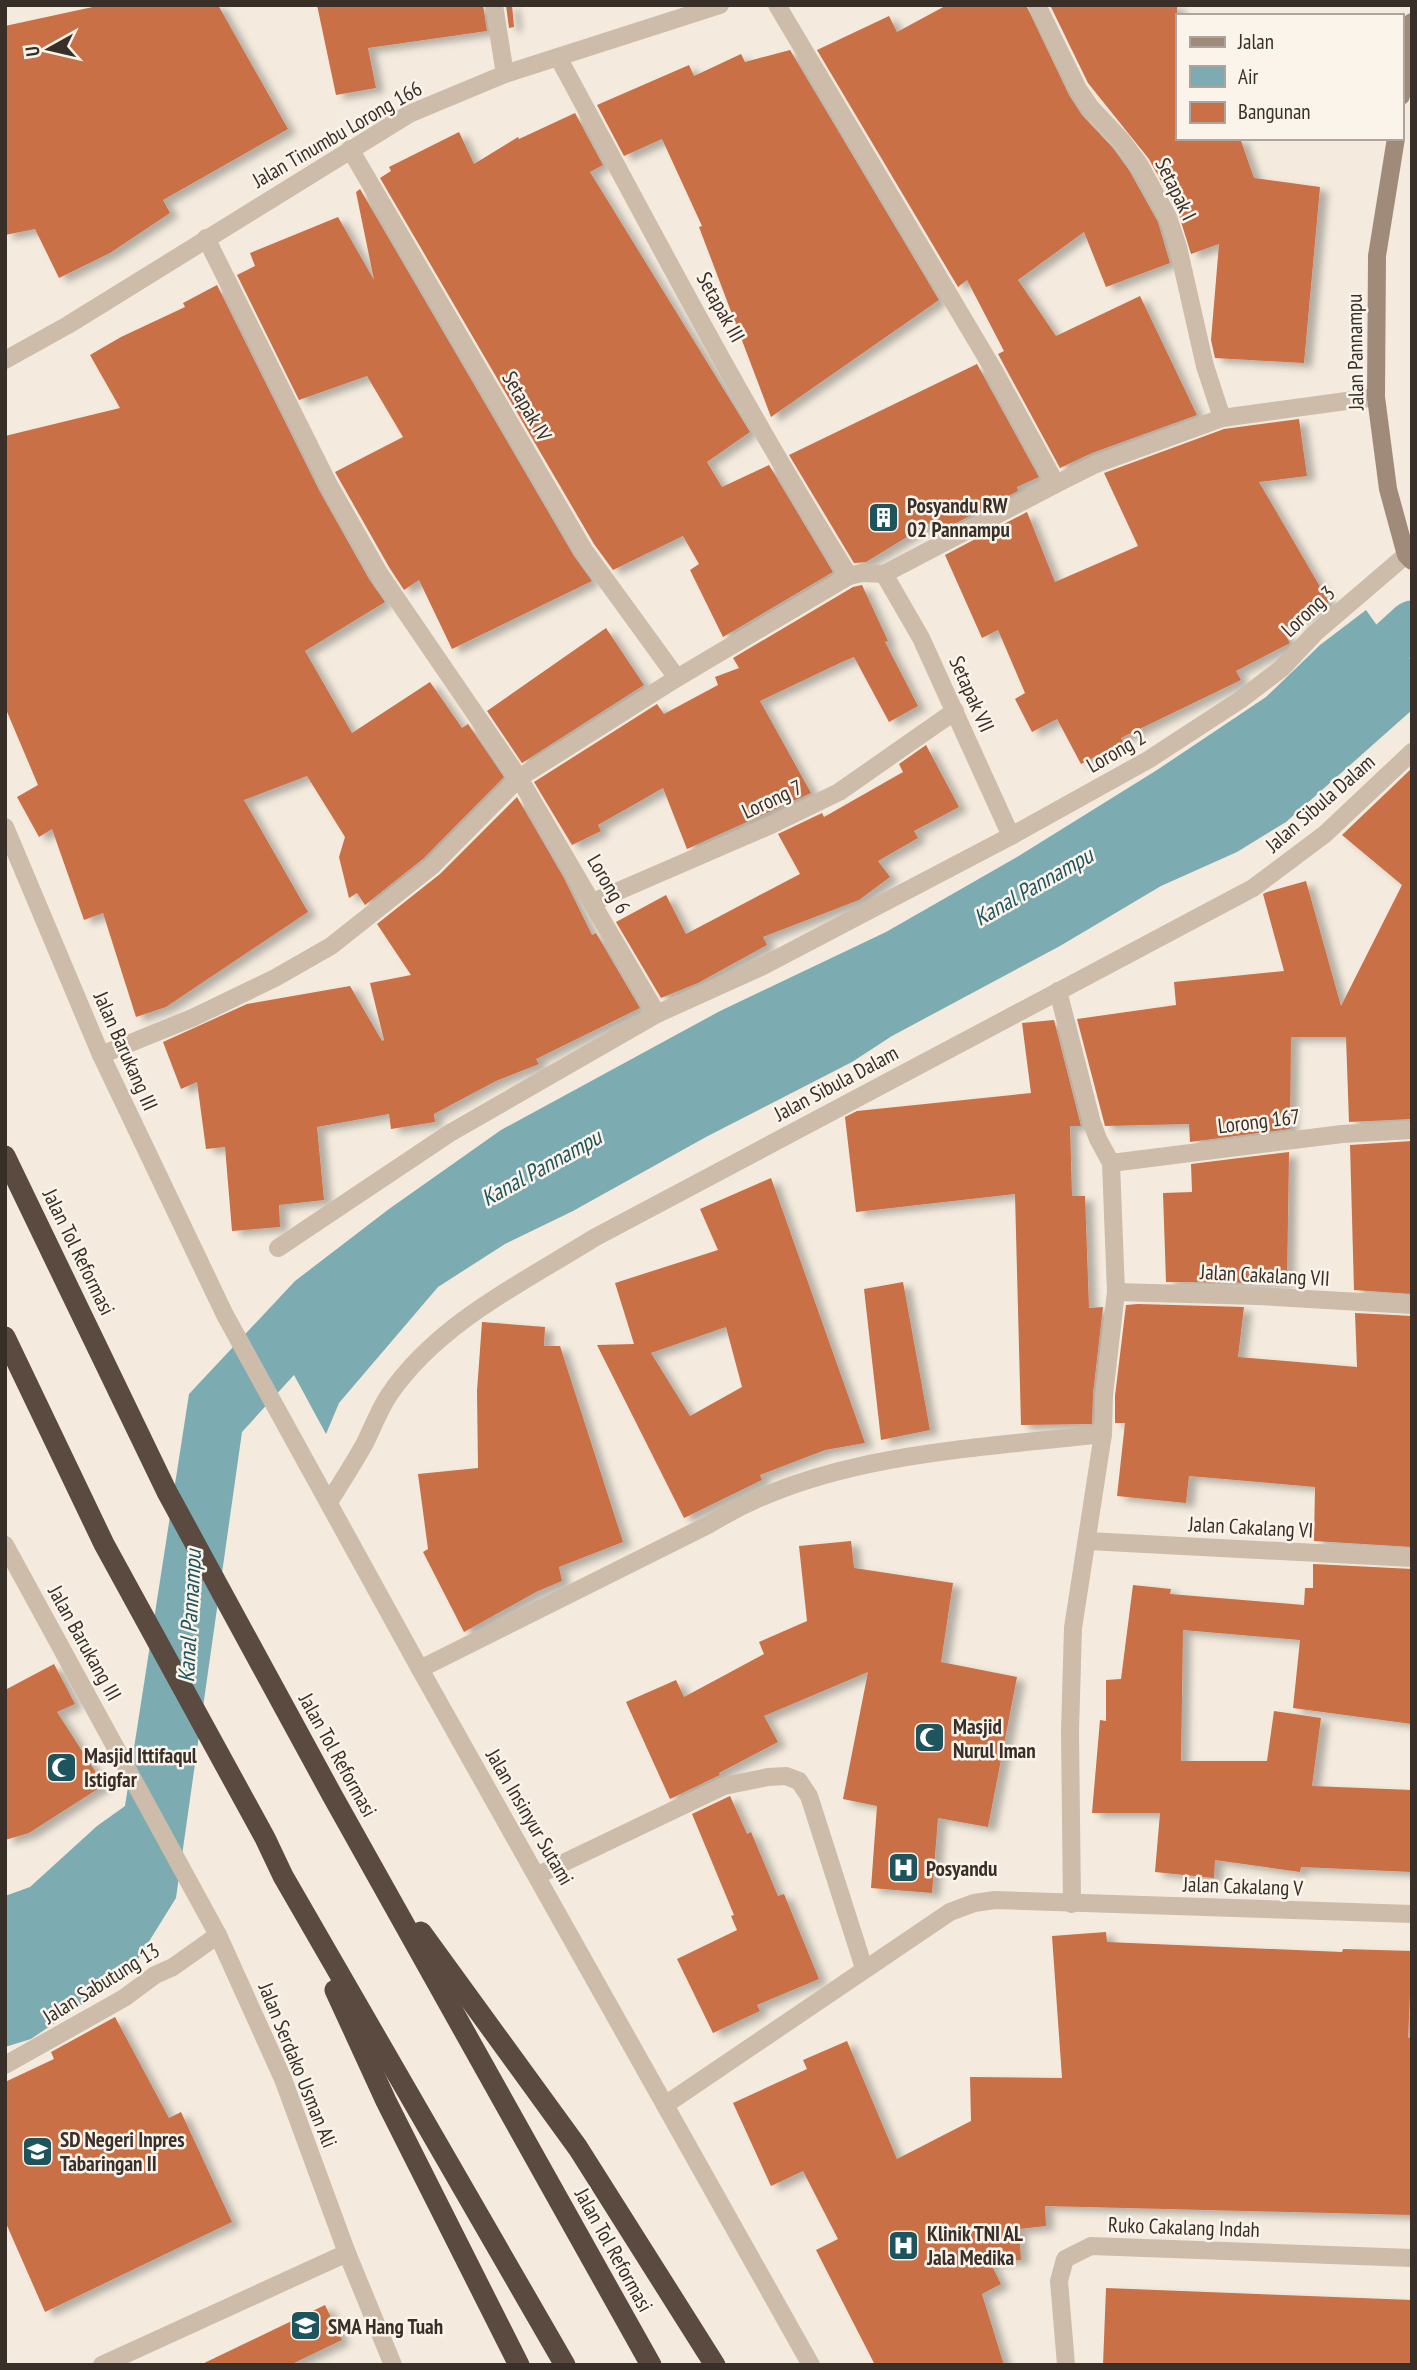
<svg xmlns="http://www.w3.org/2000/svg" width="1417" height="2370" viewBox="0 0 1417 2370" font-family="'PT Sans Narrow',sans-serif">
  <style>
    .water { fill: #7cacb2 }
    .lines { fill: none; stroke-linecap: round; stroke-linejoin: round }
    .canal { stroke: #7cacb2; stroke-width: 47 }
    .building { fill: #ca6f46; fill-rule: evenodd; filter: url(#shadow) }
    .street { stroke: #ccbca9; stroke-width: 18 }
    .secondary { stroke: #a08b7a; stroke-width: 18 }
    .highway { stroke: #5b4a40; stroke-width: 21 }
    .labels { text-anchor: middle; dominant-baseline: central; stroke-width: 5; stroke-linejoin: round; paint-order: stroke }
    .street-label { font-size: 21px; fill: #392f29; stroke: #fbf4eb }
    .poi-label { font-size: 21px; font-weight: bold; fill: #392f29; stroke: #fbf4eb; text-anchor: start }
    .water-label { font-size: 23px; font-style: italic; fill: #1d545d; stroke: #fbf4eb }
  </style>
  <defs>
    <filter id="shadow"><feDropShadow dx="8" dy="4.5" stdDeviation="3.5" flood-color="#0004"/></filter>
  </defs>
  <rect width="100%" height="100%" fill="#f4ebde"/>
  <!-- water -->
  <path class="water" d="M 1366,610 L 1381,631 L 1412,661 L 1412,710 L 1286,822 L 1237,852 L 1161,886 L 1060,946 L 892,1036 L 852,1062 L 706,1137 L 573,1211 L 505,1244 L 438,1287 L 339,1403 L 326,1434 L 294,1375 L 242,1432 L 176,1898 L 130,1972 L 31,2039 L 5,2047 L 5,1896 L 30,1887 L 97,1826 L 125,1806 L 189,1394 L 295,1281 L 389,1209 L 501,1130 L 720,1011 L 886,932 L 1017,857 L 1157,770 L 1266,697 L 1320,645 Z"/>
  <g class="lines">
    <!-- canal -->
    <path class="canal" d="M 1345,685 L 1412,624"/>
  </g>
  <!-- building -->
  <g class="building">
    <path d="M 102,5 L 218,5 L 288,129 L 163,200 L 170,213 L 110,253 L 59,278 L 35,229 L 5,235 L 5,26 Z"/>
    <path d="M 317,5 L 483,5 L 487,31 L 368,48 L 376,88 L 336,95 Z"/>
    <path d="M 506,5 L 512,5 L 514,27 L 509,28 Z"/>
    <path d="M 947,5 L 1026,5 L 1069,95 L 1082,115 L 1113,148 L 1129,170 L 1158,222 L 1170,263 L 1106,287 L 1084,232 L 1018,280 L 1056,336 L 1140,296 L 1197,415 L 1092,453 L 1060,468 L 998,354 L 1004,351 L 967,280 L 958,287 L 817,50 L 889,16 L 897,32 Z"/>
    <path d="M 1050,5 L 1177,5 L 1177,138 L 1240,138 L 1254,178 L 1320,187 L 1304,363 L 1215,358 L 1211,340 L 1219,244 L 1191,254 L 1178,212 L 1149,159 L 1088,83 Z"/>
    <path d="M 790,50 L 939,300 L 771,417 L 699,227 L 702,226 L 662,139 L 624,156 L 597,105 L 689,65 L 694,76 L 741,54 L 745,62 Z"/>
    <path d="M 575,113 L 603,165 L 590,172 L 750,432 L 707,462 L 722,487 L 769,465 L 833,572 L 723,637 L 690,570 L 699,564 L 683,536 L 613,570 L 594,544 L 380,178 L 391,171 L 389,167 L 459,132 L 474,164 L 518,137 L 519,139 Z"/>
    <path d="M 360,189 L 574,556 L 592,581 L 452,649 L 419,580 L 404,590 L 389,567 L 335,472 L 403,437 L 367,376 L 299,400 L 237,275 L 255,266 L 250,253 L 338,217 L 374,280 L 356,192 Z"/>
    <path d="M 217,285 L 319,490 L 369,579 L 385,602 L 305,651 L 352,733 L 430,682 L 462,728 L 468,724 L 504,777 L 424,858 L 365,905 L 357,893 L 349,898 L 339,857 L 345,837 L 307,776 L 244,800 L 308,912 L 166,1007 L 136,1017 L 103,913 L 84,920 L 52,829 L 39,837 L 17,797 L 38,785 L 5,707 L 5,436 L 120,408 L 90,355 L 121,337 L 185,307 L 183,303 Z"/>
    <path d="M 977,364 L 1039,477 L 1017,487 L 1018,491 L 935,534 L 930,523 L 866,562 L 854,563 L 789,455 Z"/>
    <path d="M 1299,419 L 1307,476 L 1259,482 L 1329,602 L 1282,629 L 1290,643 L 1236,671 L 1241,680 L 1121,738 L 1123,742 L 1081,764 L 1057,719 L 1032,732 L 1015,699 L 1025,693 L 998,630 L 982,638 L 945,555 L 1027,512 L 1055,582 L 1138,546 L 1104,473 L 1224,429 Z"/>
    <path d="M 862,585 L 888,641 L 885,642 L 918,706 L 889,722 L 854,657 L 842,662 L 760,701 L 811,793 L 687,849 L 663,788 L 598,825 L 601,831 L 572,845 L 534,782 L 657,704 L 664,714 L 718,685 L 715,677 L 739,668 L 733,658 L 853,587 Z"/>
    <path d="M 606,628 L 644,685 L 522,763 L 487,711 Z"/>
    <path d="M 926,745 L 959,807 L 914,831 L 918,838 L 878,861 L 890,877 L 859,900 L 763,937 L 767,945 L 698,983 L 661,998 L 616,922 L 666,895 L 686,934 L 800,874 L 778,834 L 822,813 L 824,817 L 903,772 L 899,764 Z"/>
    <path d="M 1412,768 L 1412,1119 L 1349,1122 L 1346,1037 L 1291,1037 L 1290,1129 L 1190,1142 L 1189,1124 L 1105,1126 L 1077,1019 L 1176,1005 L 1174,982 L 1284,971 L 1263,894 L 1267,892 L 1306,881 L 1341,1006 L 1402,885 L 1342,835 Z"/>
    <path d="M 517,797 L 564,878 L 592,935 L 596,933 L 640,1008 L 536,1059 L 539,1064 L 496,1081 L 434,1114 L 435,1122 L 391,1129 L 389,1114 L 317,1127 L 324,1200 L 279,1205 L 280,1227 L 232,1231 L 225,1147 L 206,1149 L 197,1082 L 181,1089 L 163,1042 L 247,1004 L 350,986 L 382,1041 L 384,1040 L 370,983 L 411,975 L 377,924 L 440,874 Z"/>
    <path d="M 1054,1020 L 1081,1126 L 1070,1126 L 1072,1196 L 1085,1196 L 1089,1308 L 1103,1307 L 1093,1394 L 1092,1424 L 1021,1425 L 1015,1194 L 856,1212 L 845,1117 L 857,1111 L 1031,1093 L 1022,1023 Z"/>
    <path d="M 1412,1141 L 1412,1294 L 1354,1290 L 1350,1145 Z"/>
    <path d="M 1289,1152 L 1287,1283 L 1166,1282 L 1163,1193 L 1192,1192 L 1191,1164 Z"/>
    <path d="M 771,1178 L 865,1443 L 825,1450 L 760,1475 L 762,1480 L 684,1518 L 597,1345 L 634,1344 L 615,1283 L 718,1250 L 700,1209 ZM 726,1327 L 742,1387 L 690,1416 L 651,1353 Z"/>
    <path d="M 903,1282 L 930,1430 L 881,1440 L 864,1289 Z"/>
    <path d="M 1138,1304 L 1244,1307 L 1238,1357 L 1357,1367 L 1355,1313 L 1412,1316 L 1412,1547 L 1314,1541 L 1315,1487 L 1189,1476 L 1186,1503 L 1117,1496 L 1125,1423 L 1115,1423 L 1115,1396 L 1126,1305 Z"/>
    <path d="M 482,1322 L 545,1327 L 544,1346 L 560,1346 L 623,1542 L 559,1567 L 562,1581 L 538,1591 L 464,1632 L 423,1552 L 428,1549 L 418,1474 L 478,1468 L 477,1391 Z"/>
    <path d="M 851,1541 L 854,1568 L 953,1583 L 941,1662 L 1017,1677 L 988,1827 L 938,1818 L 932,1893 L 871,1888 L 877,1806 L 843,1799 L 868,1672 L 764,1716 L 778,1742 L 719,1773 L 720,1775 L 670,1799 L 626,1702 L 676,1680 L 684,1697 L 764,1654 L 759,1642 L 807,1621 L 799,1546 Z"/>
    <path d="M 1313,1564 L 1412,1569 L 1412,1724 L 1293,1708 L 1300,1640 L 1183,1630 L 1181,1761 L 1267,1761 L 1274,1711 L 1321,1718 L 1312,1786 L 1412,1790 L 1412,1872 L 1301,1867 L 1300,1872 L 1215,1860 L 1214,1878 L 1155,1872 L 1160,1813 L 1092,1813 L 1100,1720 L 1106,1721 L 1106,1680 L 1121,1679 L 1133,1585 L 1171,1589 L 1170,1594 L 1304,1605 L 1305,1588 L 1313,1588 Z"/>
    <path d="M 54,1664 L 75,1704 L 57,1712 L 104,1785 L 29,1833 L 5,1840 L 5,1690 Z"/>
    <path d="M 730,1796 L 747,1834 L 751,1832 L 778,1896 L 784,1894 L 819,1979 L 757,2005 L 760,2011 L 713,2033 L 677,1959 L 737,1930 L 731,1916 L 734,1915 L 692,1814 Z"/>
    <path d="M 1106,1932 L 1107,1942 L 1342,1952 L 1343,1949 L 1412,1951 L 1408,2038 L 1412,2038 L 1412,2215 L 1045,2206 L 1046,2226 L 1019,2229 L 1021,2260 L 990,2262 L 1001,2284 L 982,2294 L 1004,2365 L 875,2365 L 816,2250 L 838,2239 L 803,2171 L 771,2186 L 733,2103 L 807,2069 L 803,2060 L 847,2041 L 897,2159 L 971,2121 L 970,2077 L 1062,2078 L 1052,1936 Z"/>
    <path d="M 115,2017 L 169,2118 L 181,2112 L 232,2222 L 45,2312 L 5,2221 L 5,2082 L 54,2059 L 51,2052 Z"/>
    <path d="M 1106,2288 L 1412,2300 L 1412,2365 L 1103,2365 Z"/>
    <path d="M 325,2305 L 342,2340 L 290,2365 L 200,2365 Z"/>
  </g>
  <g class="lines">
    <!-- street -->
    <g class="street">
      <path d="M 494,5 L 505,74"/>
      <path d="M 1037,5 L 1078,89 L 1091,108 L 1122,141 L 1139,164 L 1168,217 L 1178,247 L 1205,366 L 1222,418"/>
      <path d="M 558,57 C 652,231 744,408 849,576"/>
      <path d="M 350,149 L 584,550 L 677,678"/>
      <path d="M 206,238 L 329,485 L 379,573 L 519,778 L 657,1014"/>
      <path d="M 5,360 L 68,325 L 409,114 L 505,74 L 720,5"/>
      <path d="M 1056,484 L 1096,464 L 1222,418 L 1376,397"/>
      <path d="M 884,574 L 921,638 L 1011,836"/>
      <path d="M 5,827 L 101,1055 L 225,1315 L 420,1669 L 811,2365"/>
      <path d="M 593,902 L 771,825 L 839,792 L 955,711"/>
      <path d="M 1058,991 L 1092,1123 L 1098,1139 L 1111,1163 L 1116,1292 L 1104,1395 L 1103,1434 L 1073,1628 L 1070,1731 L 1072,1904"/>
      <path d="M 101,1055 L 192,1018 L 275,978 L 331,946 L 432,866 L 519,778 L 677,678 L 849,576 L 862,573 L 884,574 L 1056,484 L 992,367 L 777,5"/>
      <path d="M 1111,1163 L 1342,1134 L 1412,1130"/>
      <path d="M 278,1248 L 450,1133 L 657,1014 L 761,967 L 1011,836 L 1148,760 L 1240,700 L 1282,668 L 1315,633 L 1406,555"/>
      <path d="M 1116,1292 L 1258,1296 L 1412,1305"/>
      <path d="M 329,1502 C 341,1483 354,1463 365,1443 C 373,1427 379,1410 389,1395 C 438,1323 522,1283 594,1238 L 1253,888 L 1325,834 L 1412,752"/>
      <path d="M 1088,1541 L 1412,1558"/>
      <path d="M 5,1545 L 218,1935 L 283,2079 L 347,2253 L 393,2365"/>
      <path d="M 420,1669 L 710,1524 C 823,1453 974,1449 1103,1434"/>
      <path d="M 538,1875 L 724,1786 L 768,1777 L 786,1776 L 799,1781 L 809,1796 L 864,1968"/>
      <path d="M 5,2065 L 124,1998 L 155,1975 L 173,1967 L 218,1935"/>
      <path d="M 665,2105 L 950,1912 L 974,1903 L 995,1900 L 1412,1914"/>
      <path d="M 102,2365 L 347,2253"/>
      <path d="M 1066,2365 L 1059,2281 L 1065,2259 L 1091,2246 L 1412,2258"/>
    </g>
    <!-- secondary -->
    <g class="secondary">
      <path d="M 1401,96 L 1412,22"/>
      <path d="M 1396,138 L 1377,256 L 1376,397 L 1388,489 L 1406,555 L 1412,561"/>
    </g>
    <!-- highway -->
    <g class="highway">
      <path d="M 5,1156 L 167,1492 L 332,1795 L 651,2365"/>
      <path d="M 5,1337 L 104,1544 L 265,1838 L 283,1876 L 565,2365"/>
      <path d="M 421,1932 L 578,2148 L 715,2365"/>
      <path d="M 335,1990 L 386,2101 L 519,2365"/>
    </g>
  </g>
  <!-- icons -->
  <defs>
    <symbol id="building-square" viewBox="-11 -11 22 22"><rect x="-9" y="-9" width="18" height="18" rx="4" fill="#1d545d" stroke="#fbf4eb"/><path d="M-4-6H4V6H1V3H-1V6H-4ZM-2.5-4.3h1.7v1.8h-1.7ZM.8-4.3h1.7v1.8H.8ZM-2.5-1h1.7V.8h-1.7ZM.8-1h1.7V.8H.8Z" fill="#fff"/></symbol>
    <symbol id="mosque-square" viewBox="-11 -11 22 22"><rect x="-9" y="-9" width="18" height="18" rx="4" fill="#1d545d" stroke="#fbf4eb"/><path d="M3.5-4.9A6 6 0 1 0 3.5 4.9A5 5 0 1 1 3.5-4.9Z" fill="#fff"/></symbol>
    <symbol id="hospital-square" viewBox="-11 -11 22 22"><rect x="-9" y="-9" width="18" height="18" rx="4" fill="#1d545d" stroke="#fbf4eb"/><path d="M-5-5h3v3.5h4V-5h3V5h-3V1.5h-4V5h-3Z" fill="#fff"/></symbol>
    <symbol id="school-square" viewBox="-11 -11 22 22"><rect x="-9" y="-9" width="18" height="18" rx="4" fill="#1d545d" stroke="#fbf4eb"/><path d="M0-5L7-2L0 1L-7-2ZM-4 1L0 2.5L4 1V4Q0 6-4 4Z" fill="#fff"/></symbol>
  </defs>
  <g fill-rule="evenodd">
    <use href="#building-square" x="866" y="500" width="35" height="35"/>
    <use href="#mosque-square" x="912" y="1720" width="35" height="35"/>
    <use href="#mosque-square" x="44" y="1750" width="35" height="35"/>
    <use href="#hospital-square" x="886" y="1850" width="35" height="35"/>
    <use href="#school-square" x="20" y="2134" width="35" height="35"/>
    <use href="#hospital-square" x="886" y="2228" width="35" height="35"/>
    <use href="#school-square" x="288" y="2308" width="35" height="35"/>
  </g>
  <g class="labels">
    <!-- street labels -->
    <g class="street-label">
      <text transform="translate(337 134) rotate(-30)">Jalan Tinumbu Lorong 166</text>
      <text transform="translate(1176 189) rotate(64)">Setapak I</text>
      <text transform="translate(721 307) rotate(61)">Setapak III</text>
      <text transform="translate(1355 352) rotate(-91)">Jalan Pannampu</text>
      <text transform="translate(527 406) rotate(60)">Setapak IV</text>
      <text transform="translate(1308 611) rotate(-43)">Lorong 3</text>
      <text transform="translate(972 694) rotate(66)">Setapak VII</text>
      <text transform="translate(1116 751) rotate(-30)">Lorong 2</text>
      <text transform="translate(772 799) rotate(-25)">Lorong 7</text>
      <text transform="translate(1320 803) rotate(-41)">Jalan Sibula Dalam</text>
      <text transform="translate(609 884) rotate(60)">Lorong 6</text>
      <text transform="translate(126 1051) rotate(66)">Jalan Barukang III</text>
      <text transform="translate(836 1083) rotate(-28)">Jalan Sibula Dalam</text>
      <text transform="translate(1259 1121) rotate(-7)">Lorong 167</text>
      <text transform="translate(79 1252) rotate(64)">Jalan Tol Reformasi</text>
      <text transform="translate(1265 1275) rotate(3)">Jalan Cakalang VII</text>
      <text transform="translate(1251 1527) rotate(3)">Jalan Cakalang VI</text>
      <text transform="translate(85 1643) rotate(61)">Jalan Barukang III</text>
      <text transform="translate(338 1755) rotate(61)">Jalan Tol Reformasi</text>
      <text transform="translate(530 1817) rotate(60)">Jalan Insinyur Sutami</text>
      <text transform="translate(1243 1886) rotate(2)">Jalan Cakalang V</text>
      <text transform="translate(101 1983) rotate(-32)">Jalan Sabutung 13</text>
      <text transform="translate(298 2065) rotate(68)">Jalan Serdako Usman Ali</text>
      <text transform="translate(1184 2227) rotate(2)">Ruko Cakalang Indah</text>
      <text transform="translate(614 2250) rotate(61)">Jalan Tol Reformasi</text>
    </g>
    <!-- poi labels -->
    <g class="poi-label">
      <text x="907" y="505">Posyandu RW<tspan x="907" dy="24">02 Pannampu</tspan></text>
      <text x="953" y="1726">Masjid<tspan x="953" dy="24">Nurul Iman</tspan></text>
      <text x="84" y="1755">Masjid Ittifaqul<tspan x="84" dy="24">Istigfar</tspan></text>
      <text x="926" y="1868">Posyandu</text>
      <text x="60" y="2139">SD Negeri Inpres<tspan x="60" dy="24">Tabaringan II</tspan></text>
      <text x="927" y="2233">Klinik TNI AL<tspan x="927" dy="24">Jala Medika</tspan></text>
      <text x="328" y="2326">SMA Hang Tuah</text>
    </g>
    <!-- water labels -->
    <g class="water-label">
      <text transform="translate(1033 886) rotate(-30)">Kanal Pannampu</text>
      <text transform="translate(541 1167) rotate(-29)">Kanal Pannampu</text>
      <text transform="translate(189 1616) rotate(-87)">Kanal Pannampu</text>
    </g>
  </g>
  <!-- border -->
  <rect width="1417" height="2370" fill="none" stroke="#392f29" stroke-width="14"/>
  <!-- legend -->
  <rect x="1176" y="14" width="228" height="126" fill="#fbf4eb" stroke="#ada59d" stroke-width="2"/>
  <rect x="1190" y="37" width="35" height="10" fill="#a08b7a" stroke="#ada59d" stroke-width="2"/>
  <text x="1238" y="49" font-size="21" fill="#392f29">Jalan</text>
  <rect x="1190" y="66" width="35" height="21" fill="#7cacb2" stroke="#ada59d" stroke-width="2"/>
  <text x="1238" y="84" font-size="21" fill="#392f29">Air</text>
  <rect x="1190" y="102" width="35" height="21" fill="#ca6f46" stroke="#ada59d" stroke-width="2"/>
  <text x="1238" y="119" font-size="21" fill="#392f29">Bangunan</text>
  <!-- north arrow -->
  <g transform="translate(49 49) rotate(262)" stroke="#fbf4eb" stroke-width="5" paint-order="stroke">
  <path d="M0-5L12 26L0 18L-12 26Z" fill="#392f29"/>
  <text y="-10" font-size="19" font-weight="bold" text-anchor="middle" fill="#392f29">U</text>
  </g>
</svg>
